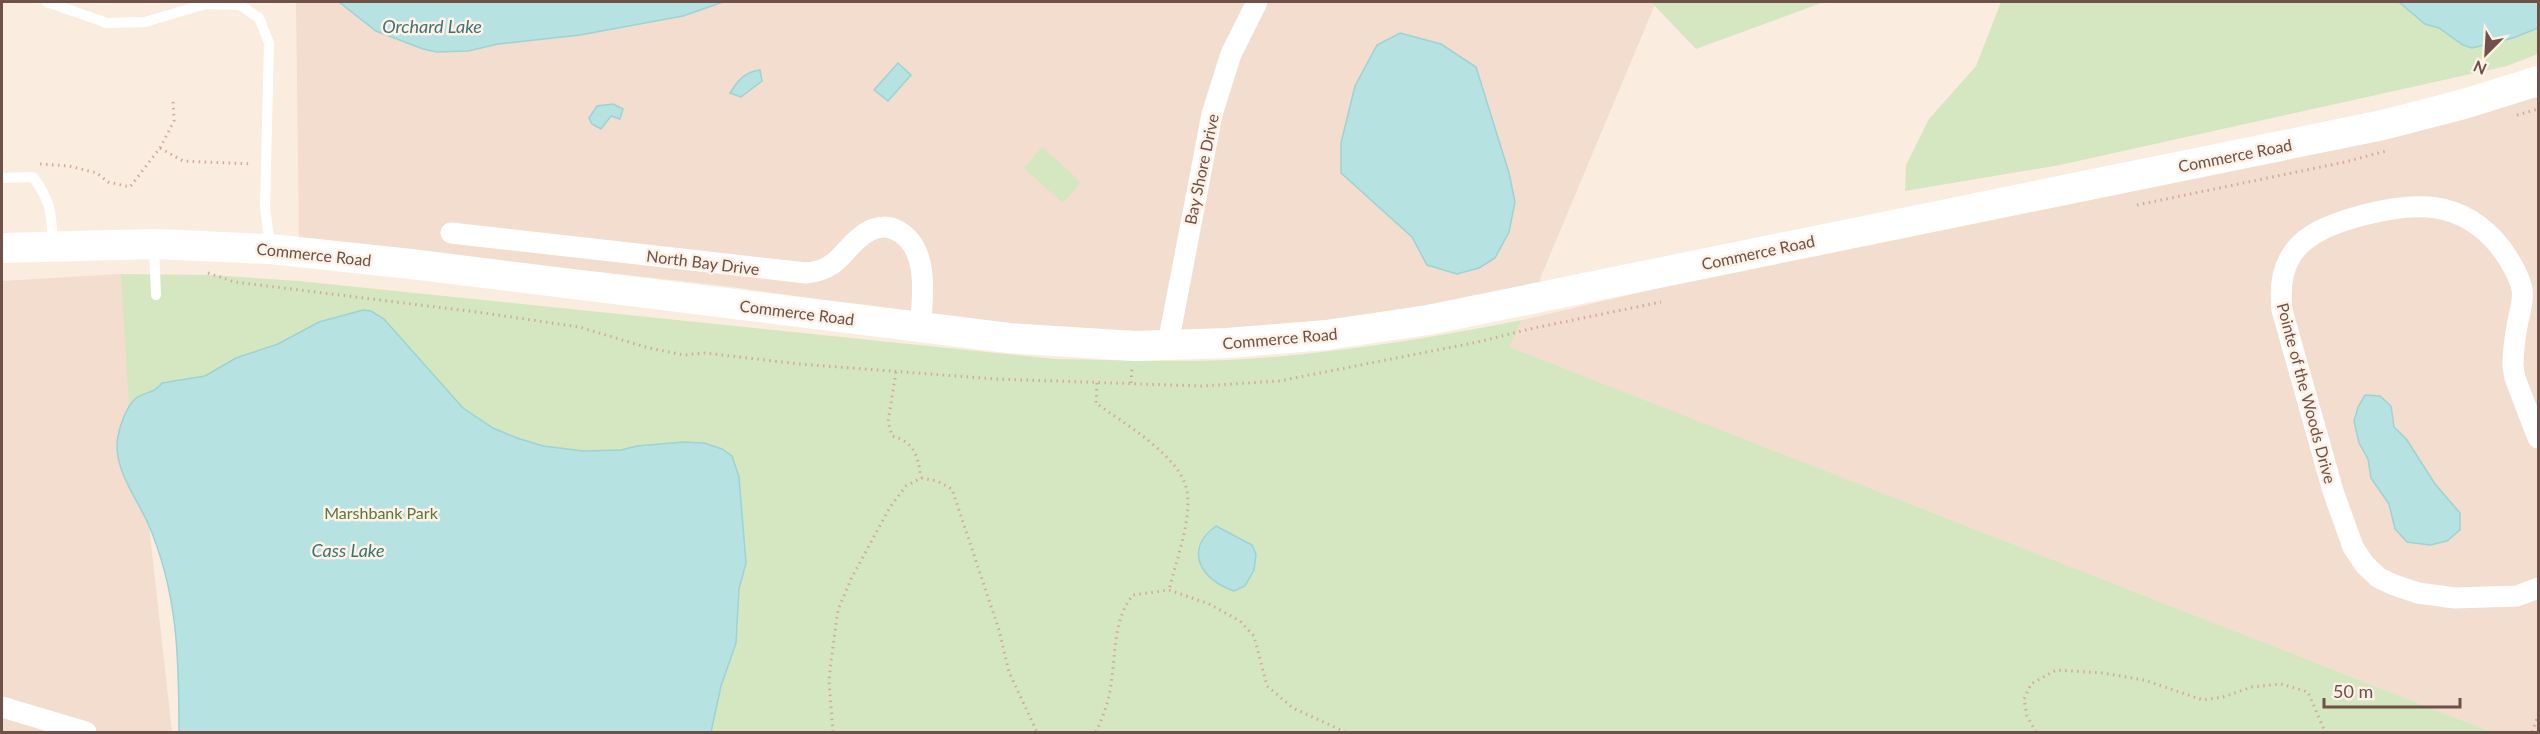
<svg xmlns="http://www.w3.org/2000/svg" width="2540" height="734" viewBox="0 0 2540 734" font-family="Lato,sans-serif">
  <style>
    .residential { fill: #f2ddcf }
    .green { fill: #d5e7c0 }
    .water { fill: #b6e2e2; stroke: #9dd3d3; stroke-width: 1.5 }
    .lines { fill: none; stroke-linecap: round; stroke-linejoin: round }
    .path { stroke: #d2aa9d; stroke-width: 3; stroke-dasharray: 1.5 4.5; stroke-linecap: butt }
    .lane { stroke: #fff; stroke-width: 10 }
    .street { stroke: #fff; stroke-width: 21 }
    .secondary { stroke: #fff; stroke-width: 30 }
    .labels { text-anchor: middle; dominant-baseline: central; stroke-width: 5; stroke-linejoin: round; paint-order: stroke }
    .street-label { font-size: 16px; fill: #6f5149; stroke: #fef1e5 }
    .park-label { font-size: 16px; fill: #587542; stroke: #fef1e5 }
    .water-label { font-size: 18px; font-style: italic; fill: #3e7375; stroke: #fef1e5 }
  </style>
  <rect width="100%" height="100%" fill="#fbece0"/>
  <!-- residential -->
  <g class="residential">
    <path d="M 296,2 L 1656,2 L 1542,274 L 1535,297 L 1276,339 L 981,322 L 718,285 L 299,239 Z"/>
    <path d="M 2538,89 L 2538,732 L 2492,732 L 1508,347 L 1522,320 L 1964,217 Z"/>
    <path d="M 121,274 L 172,732 L 2,732 L 2,281 Z"/>
  </g>
  <!-- green -->
  <g class="green">
    <path d="M 1651,2 L 1824,2 L 1696,49 Z"/>
    <path d="M 2001,2 L 2399,2 L 2425,24 L 2439,28 L 2463,45 L 2502,41 L 2538,28 L 2538,54 L 2507,66 L 2060,165 L 1905,191 L 1906,165 L 1929,119 L 1976,66 Z"/>
    <path d="M 1042,147 L 1081,182 L 1063,203 L 1024,168 Z"/>
    <path d="M 121,274 L 211,275 L 299,281 L 1055,359 C 1112,360 1170,362 1228,360 C 1327,355 1425,339 1522,320 L 1509,347 L 2492,732 L 179,732 L 177,632 L 170,591 L 165,566 L 154,538 L 124,475 L 117,445 L 119,432 L 129,408 Z"/>
  </g>
  <!-- water -->
  <g class="water">
    <path d="M 339,2 L 723,2 L 683,16 L 580,35 L 498,44 L 468,51 L 437,52 L 423,49 L 376,31 Z"/>
    <path d="M 2399,2 L 2538,2 L 2538,28 L 2513,38 L 2472,48 L 2463,45 L 2439,28 L 2425,24 Z"/>
    <path d="M 1400,33 L 1441,44 L 1476,67 L 1509,173 L 1515,202 L 1509,232 L 1495,258 L 1479,268 L 1457,274 L 1427,265 L 1412,237 L 1341,173 L 1341,143 L 1355,86 L 1377,45 Z"/>
    <path d="M 898,63 L 911,75 L 888,101 L 874,90 Z"/>
    <path d="M 760,70 L 762,81 L 741,97 L 730,93 C 738,80 745,72 760,70 Z"/>
    <path d="M 613,104 L 623,109 L 620,119 L 611,116 L 601,129 L 592,124 L 589,118 L 597,106 Z"/>
    <path d="M 363,310 L 371,311 L 384,319 L 463,408 L 493,428 L 517,438 L 543,446 L 584,451 L 621,450 L 637,446 L 684,442 L 704,443 L 722,449 L 732,456 L 739,477 L 746,563 L 739,589 L 736,643 L 721,686 L 711,732 L 179,732 C 179,658 178,591 147,521 C 135,496 112,466 118,436 C 120,425 127,406 135,399 C 144,391 153,395 162,383 L 205,376 L 236,358 L 278,344 L 319,322 Z"/>
    <path d="M 2365,395 L 2380,396 L 2391,406 L 2394,427 L 2407,440 L 2435,484 L 2460,513 L 2460,530 L 2447,541 L 2430,545 L 2407,542 L 2395,529 L 2389,504 L 2371,478 L 2368,459 L 2359,443 L 2354,421 L 2358,407 Z"/>
    <path d="M 1216,526 L 1252,545 L 1256,554 L 1254,570 L 1245,586 L 1234,591 C 1201,580 1183,550 1216,526 Z"/>
  </g>
  <g class="lines">
    <!-- path -->
    <g class="path">
      <path d="M 2517,115 L 2538,109"/>
      <path d="M 160,148 L 174,121 L 173,99"/>
      <path d="M 40,164 L 69,166 L 97,173 L 108,182 L 130,187 L 160,148 L 183,161 L 252,164"/>
      <path d="M 2137,205 L 2345,162 L 2386,151"/>
      <path d="M 208,273 L 235,282 L 484,313 L 579,327 L 649,348 L 684,355 L 705,353 L 799,364 L 996,379 L 1201,386 L 1279,381 L 1478,342 L 1534,328 L 1661,302"/>
      <path d="M 896,372 L 888,422 L 892,436 C 915,442 918,457 921,478"/>
      <path d="M 1097,383 L 1096,403 C 1123,423 1181,456 1187,491 C 1192,519 1176,561 1169,590"/>
      <path d="M 1131,383 L 1132,368"/>
      <path d="M 833,732 L 829,681 L 831,661 L 838,610 L 851,579 L 890,507 L 906,486 L 921,478 L 937,481 L 952,489 L 999,630 L 1009,672 L 1037,732"/>
      <path d="M 1096,732 C 1103,717 1109,701 1111,684 C 1116,654 1113,619 1133,595 L 1169,590 L 1209,604 L 1240,621 L 1254,636 L 1267,686 L 1293,708 L 1345,732"/>
      <path d="M 2036,732 L 2027,716 L 2024,699 L 2031,684 L 2056,670 L 2103,673 L 2144,680 L 2203,700 L 2223,697 L 2252,687 L 2281,684 L 2308,692 L 2325,732"/>
      <path d="M 2532,732 L 2538,716"/>
    </g>
    <!-- lane -->
    <g class="lane">
      <path d="M 47,2 L 107,23 L 145,22 L 206,4 L 240,5 L 259,18 L 269,43 L 265,207 L 270,246"/>
      <path d="M 2,178 L 33,177 C 52,202 51,214 53,245"/>
      <path d="M 154,247 L 156,295"/>
    </g>
    <!-- street -->
    <g class="street">
      <path d="M 451,233 L 806,273 C 842,270 843,245 869,231 C 878,226 888,226 896,230 C 930,246 923,298 920,328"/>
      <path d="M 1168,344 L 1212,114 L 1231,54 L 1257,2"/>
      <path d="M 2538,438 L 2515,378 L 2513,366 C 2513,351 2515,336 2518,321 C 2520,311 2524,299 2522,289 C 2519,275 2509,259 2501,248 C 2462,198 2413,201 2356,217 C 2332,224 2304,234 2291,256 C 2281,272 2280,292 2282,310 L 2333,491 L 2353,547 L 2365,565 L 2379,578 L 2394,585 L 2418,593 L 2455,598 L 2517,596 L 2538,588"/>
      <path d="M 2,707 L 86,732"/>
    </g>
    <!-- secondary -->
    <path class="secondary" d="M 2,248 L 155,244 L 270,249 L 411,264 L 1009,338 L 1134,346 L 1227,343 L 1326,335 L 1428,320 L 2383,125 L 2464,104 L 2538,81"/>
  </g>
  <g class="labels">
    <!-- street labels -->
    <g class="street-label">
      <text transform="translate(2235 155) rotate(-11)">Commerce Road</text>
      <text transform="translate(1201 169) rotate(-78)">Bay Shore Drive</text>
      <text transform="translate(1758 252) rotate(-12)">Commerce Road</text>
      <text transform="translate(314 254) rotate(6)">Commerce Road</text>
      <text transform="translate(703 262) rotate(7)">North Bay Drive</text>
      <text transform="translate(797 312) rotate(7)">Commerce Road</text>
      <text transform="translate(1280 338) rotate(-5)">Commerce Road</text>
      <text transform="translate(2307 393) rotate(75)">Pointe of the Woods Drive</text>
    </g>
    <!-- park labels -->
    <g class="park-label">
      <text x="381" y="512">Marshbank Park</text>
    </g>
    <!-- water labels -->
    <g class="water-label">
      <text x="432" y="26">Orchard Lake</text>
      <text x="348" y="550">Cass Lake</text>
    </g>
  </g>
  <!-- border -->
  <rect width="2540" height="734" fill="none" stroke="#6f5149" stroke-width="6"/>
  <!-- north arrow -->
  <g transform="translate(2486 54) rotate(204)" stroke="#fef1e5" stroke-width="4.5" paint-order="stroke">
  <path d="M0-4.5L10 22L0 15L-10 22Z" fill="#6f5149"/>
  <text y="-9" font-size="16" font-weight="bold" text-anchor="middle" fill="#6f5149">N</text>
  </g>
  <!-- scale -->
  <path d="M2324 698v9h136v-9" fill="none" stroke="#6f5149" stroke-width="3"/>
  <text x="2333" y="698" font-size="18" fill="#6f5149" stroke="#fef1e5" stroke-width="4.5" paint-order="stroke">50 m</text>
</svg>
